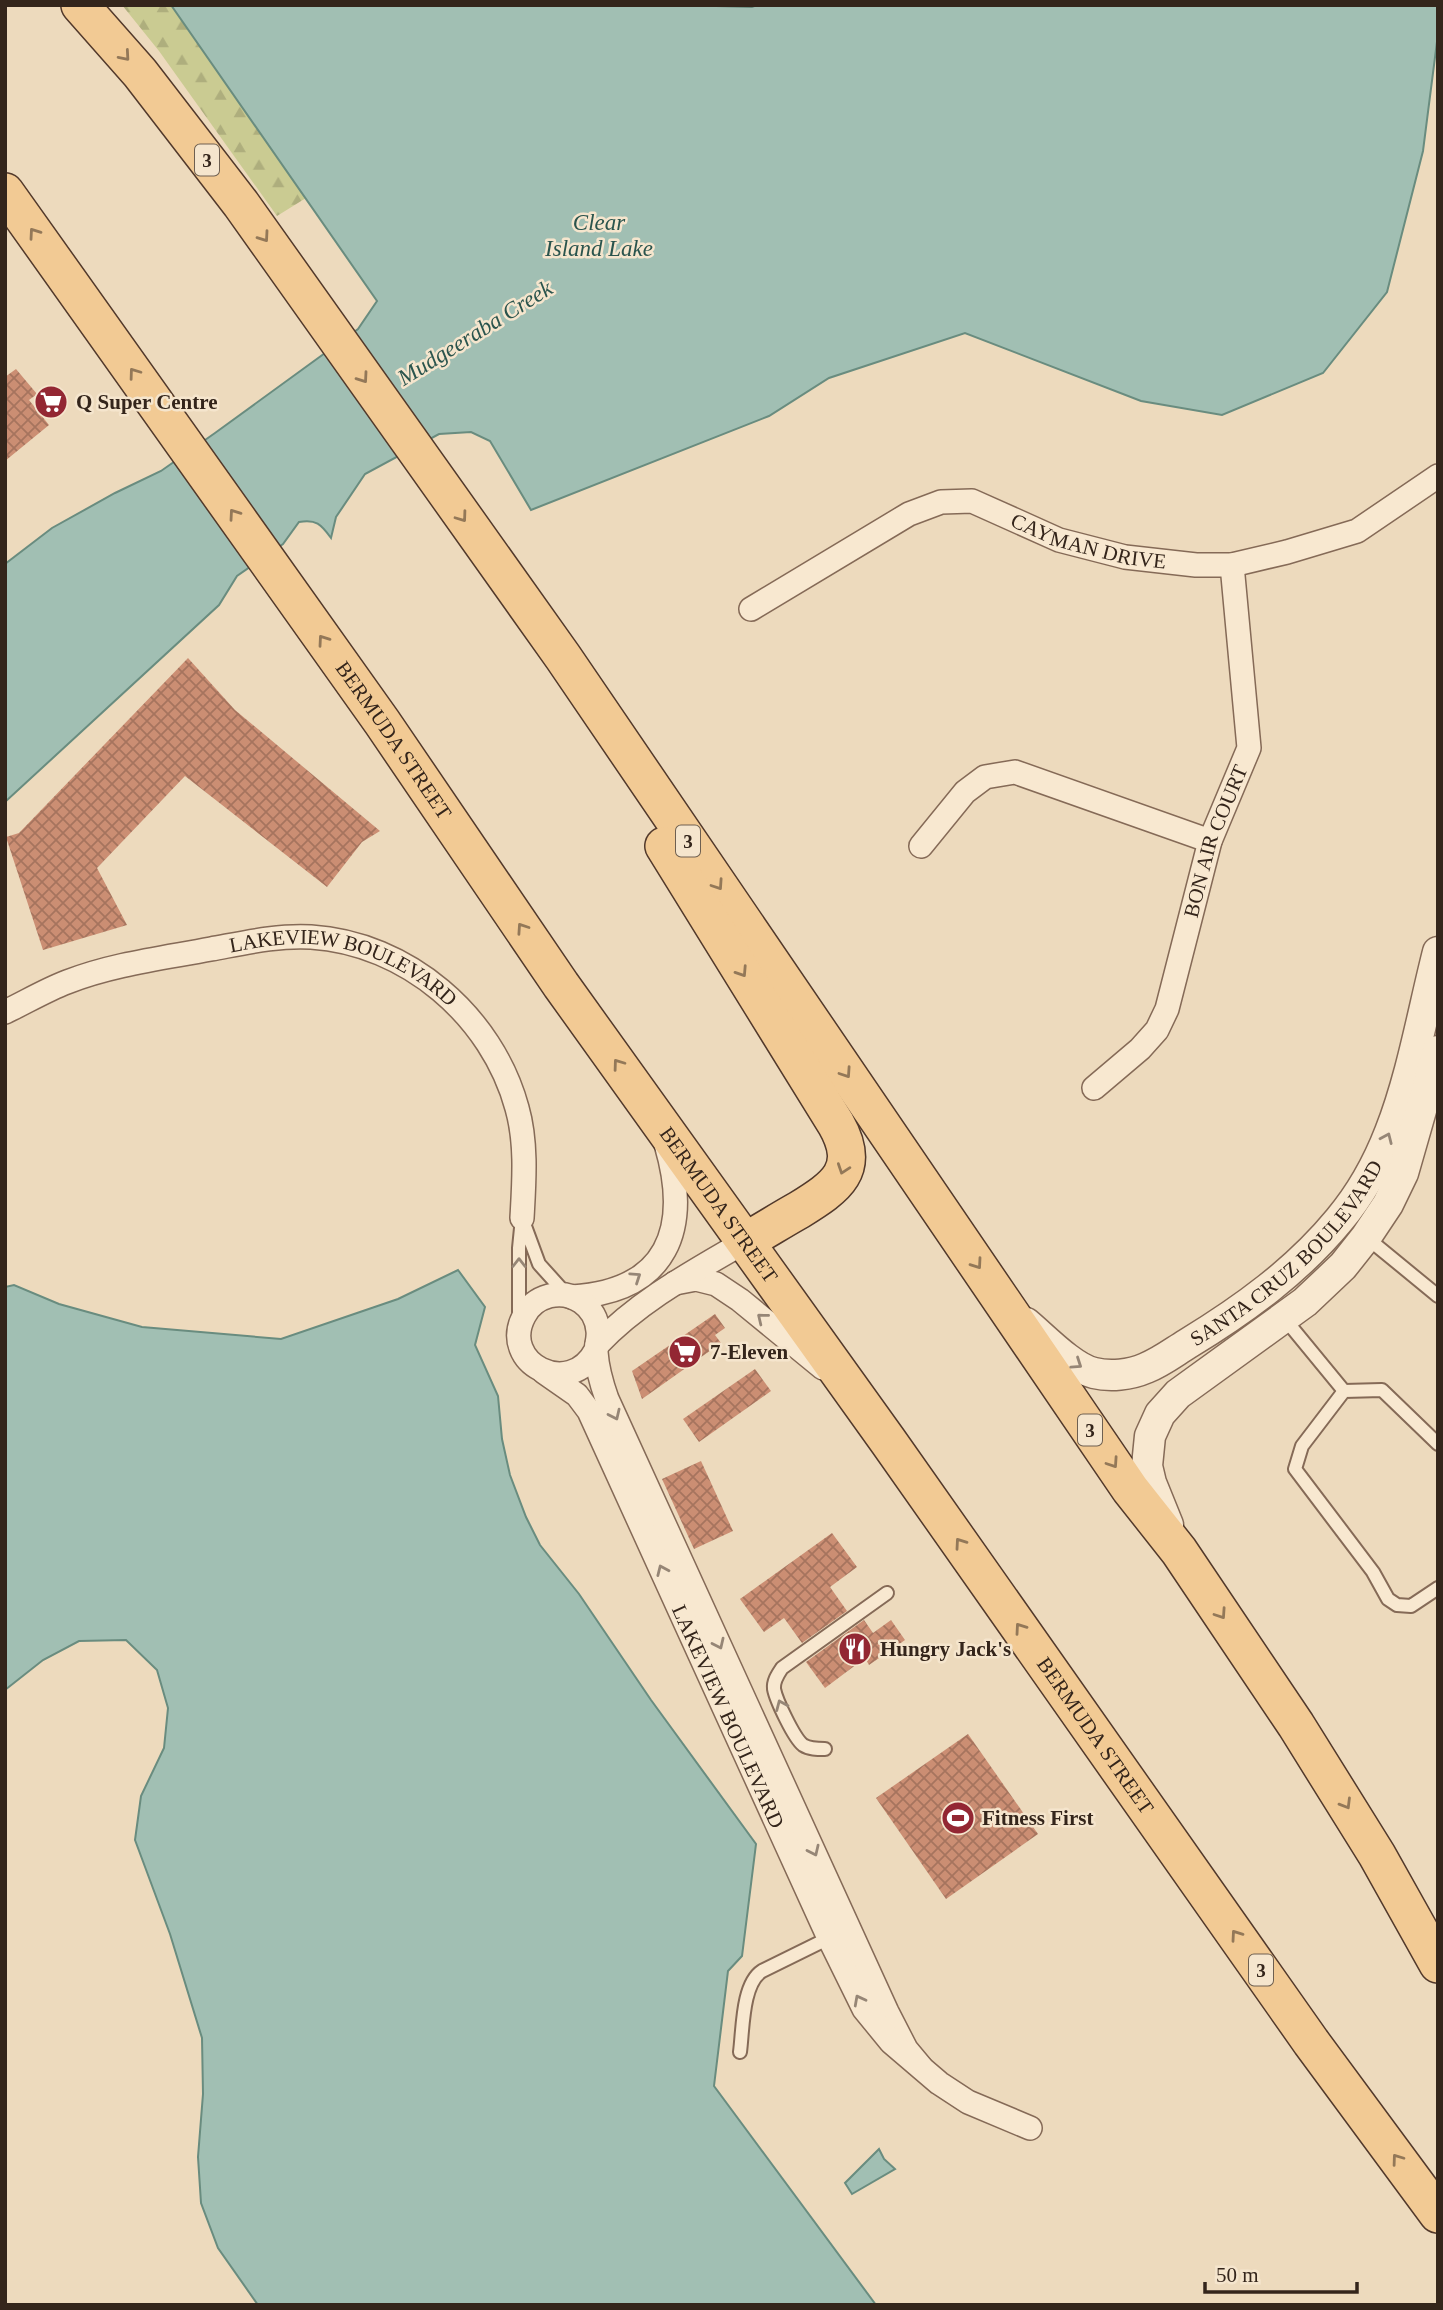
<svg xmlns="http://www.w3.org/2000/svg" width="1443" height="2310" viewBox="0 0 1443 2310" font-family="'Times New Roman',serif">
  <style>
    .forest { fill: url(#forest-firs) }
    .water { fill: #a1bfb3; stroke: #698c7f; stroke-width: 2 }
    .building { fill: url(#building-cross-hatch) }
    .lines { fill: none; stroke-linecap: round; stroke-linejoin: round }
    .service-casing { stroke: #856a57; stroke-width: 16 }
    .minor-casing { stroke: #856a57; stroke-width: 26 }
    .tertiary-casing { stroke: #856a57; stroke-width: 33 }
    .primary-casing { stroke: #52392b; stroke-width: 40 }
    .service { stroke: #f8e8d0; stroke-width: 12 }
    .minor { stroke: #f8e8d0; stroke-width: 23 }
    .tertiary { stroke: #f8e8d0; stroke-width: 30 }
    .primary { stroke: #f2ca94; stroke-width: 37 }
    .oneway { stroke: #937858 }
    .oneway2 { stroke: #968676 }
    .labels { text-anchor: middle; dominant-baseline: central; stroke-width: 5; stroke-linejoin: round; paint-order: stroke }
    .shield { fill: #f5e5cd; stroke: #6e5f50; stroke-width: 2 }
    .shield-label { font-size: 19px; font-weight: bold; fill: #34251b }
    .poi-label { font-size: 21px; font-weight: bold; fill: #34251b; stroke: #f5e5cd; text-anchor: start }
    .street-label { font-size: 21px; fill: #34251b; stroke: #f5e5cd }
    .water-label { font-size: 23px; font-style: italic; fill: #2a544d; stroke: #f5e5cd }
  </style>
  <defs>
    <pattern id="forest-firs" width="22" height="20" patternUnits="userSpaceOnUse" patternTransform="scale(1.75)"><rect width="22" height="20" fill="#cacb92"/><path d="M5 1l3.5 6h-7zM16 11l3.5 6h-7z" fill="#aeae7d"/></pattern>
    <pattern id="building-cross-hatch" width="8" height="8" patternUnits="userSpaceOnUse" patternTransform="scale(1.75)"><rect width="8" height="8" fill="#cb8e73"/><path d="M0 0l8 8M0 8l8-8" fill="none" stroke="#a6745e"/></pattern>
  </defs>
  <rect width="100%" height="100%" fill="#eddabd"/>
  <!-- forest -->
  <path class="forest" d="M 122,5 L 171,5 L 306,198 L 277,216 L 159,51 Z"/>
  <!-- water -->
  <g class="water">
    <path d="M 171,5 L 680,5 L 752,7 L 757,5 L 1438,5 L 1438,34 L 1423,151 L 1387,292 L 1323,373 L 1222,415 L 1141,401 L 965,333 L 829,378 L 769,416 L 531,510 L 490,441 L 471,432 L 439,434 L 365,474 L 336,517 L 331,538 C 321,524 316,519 299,522 L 283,544 L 237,576 L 219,605 L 5,802 L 5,564 L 52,528 L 115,493 L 161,471 L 215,433 L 358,329 L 377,301 Z"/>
    <path d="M 458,1270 L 485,1307 L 475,1345 L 498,1396 L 502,1439 L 510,1475 L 526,1517 L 540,1545 L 579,1594 L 651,1700 L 756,1844 L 742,1956 L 728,1971 L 714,2086 L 876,2305 L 258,2305 L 218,2248 L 201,2203 L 198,2157 L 203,2094 L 202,2038 L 170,1934 L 135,1840 L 141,1796 L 164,1748 L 168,1708 L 157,1670 L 126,1640 L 79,1641 L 43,1660 L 5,1690 L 5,1287 L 14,1285 L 59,1304 L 142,1327 L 281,1339 L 398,1299 Z"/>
    <path d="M 879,2149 L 884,2159 L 895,2169 L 852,2194 L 845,2183 Z"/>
  </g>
  <!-- building -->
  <g class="building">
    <path d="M 16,369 L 37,394 L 29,400 L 49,425 L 5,461 L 5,377 Z"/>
    <path d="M 188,658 L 235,710 L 380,831 L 362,842 L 327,887 L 185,776 L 97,868 L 127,925 L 43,950 L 6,837 L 19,833 Z"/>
    <path d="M 715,1314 L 725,1328 L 715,1335 L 721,1343 L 642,1399 L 632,1371 Z"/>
    <path d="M 755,1369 L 771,1391 L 699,1442 L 683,1419 Z"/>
    <path d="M 701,1461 L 733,1531 L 694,1549 L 662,1479 Z"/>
    <path d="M 832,1533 L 857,1567 L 830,1587 L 847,1611 L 802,1643 L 784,1618 L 764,1632 L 740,1599 Z"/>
    <path d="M 864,1620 L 873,1633 L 891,1620 L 905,1640 L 869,1665 L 865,1658 L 825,1688 L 806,1662 Z"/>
    <path d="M 968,1734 L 1038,1834 L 946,1899 L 876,1798 Z"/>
  </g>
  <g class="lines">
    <defs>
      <g id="service">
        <path d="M 1366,1237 L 1438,1296"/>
        <path d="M 519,1317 L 519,1248 L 522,1218 L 539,1264 L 566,1294"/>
        <path d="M 1284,1318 L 1344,1391"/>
        <path d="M 1438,1444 L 1382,1390 L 1344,1391 L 1302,1446 L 1295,1469 L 1373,1572 L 1388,1599 L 1397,1605 L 1411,1606 L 1438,1588"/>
        <path d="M 825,1749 C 817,1749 809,1749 803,1745 C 794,1738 776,1700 774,1689 C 773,1681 778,1674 782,1668 L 887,1593"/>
        <path d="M 740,2052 C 743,2029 742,1984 762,1971 L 829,1938"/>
      </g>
      <g id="minor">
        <path id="s1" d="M 751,609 L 909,514 L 941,502 L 972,501 L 1059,540 L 1125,557 L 1196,565 L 1232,565 L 1287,552 L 1357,531 L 1438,476"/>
        <path d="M 921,846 L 965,792 L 985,777 L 1015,772 L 1210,841"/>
        <path id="s2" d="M 5,1012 C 26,1002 46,990 67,982 C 113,964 164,958 211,949 C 244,943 278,935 311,937 C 407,943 492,1016 517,1108 C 527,1143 524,1182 522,1218"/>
        <path id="s3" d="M 1094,1088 L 1140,1049 L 1157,1030 L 1167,1009 L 1210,841 L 1249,748 L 1232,565"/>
        <path d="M 675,1283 L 696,1279 L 716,1284 L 740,1300 L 823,1368"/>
        <path d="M 572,1297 C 668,1291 691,1229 666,1144"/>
        <path d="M 597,1345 C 640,1300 693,1272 746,1241"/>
        <path d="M 596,1350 C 570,1400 499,1363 524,1316 C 529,1306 538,1299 549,1296 C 572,1290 596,1306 598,1331 C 599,1338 596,1345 596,1352 C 597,1367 602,1385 607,1399 L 887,2012 L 906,2049 L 921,2067"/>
        <path id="s4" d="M 544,1372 L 577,1395 L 589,1411 L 829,1938 L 864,2009 L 891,2042 L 939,2083 L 968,2102 L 1030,2128"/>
      </g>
      <g id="tertiary">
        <path id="s5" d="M 1026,1323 C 1043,1337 1072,1368 1094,1373 C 1110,1377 1130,1375 1146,1368 C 1161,1362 1174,1352 1187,1344 C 1243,1310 1297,1271 1339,1220 C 1360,1195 1378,1163 1390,1132 C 1412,1076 1423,1011 1438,952"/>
        <path d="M 1168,1525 L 1151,1483 L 1147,1466 L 1150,1436 L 1160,1414 L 1178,1394 L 1305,1302 L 1343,1266 L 1366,1237 L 1388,1204 L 1403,1173 L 1438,1051"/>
      </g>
      <g id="primary">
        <path d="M 80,5 L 140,73 L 241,204 L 563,657 L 1130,1489 L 1179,1551 L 1296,1725 L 1377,1855 L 1438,1964"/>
        <path id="s6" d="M 5,192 L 382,722 L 561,985 L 888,1441 L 1311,2042 L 1438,2214"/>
        <path d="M 664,846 L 836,1124 C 862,1170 836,1187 799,1210 C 781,1220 764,1231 746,1241"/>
      </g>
    </defs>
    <!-- service casing -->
    <use href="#service" class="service-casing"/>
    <!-- minor casing -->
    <use href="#minor" class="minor-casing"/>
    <!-- tertiary casing -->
    <use href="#tertiary" class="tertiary-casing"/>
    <!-- primary casing -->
    <use href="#primary" class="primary-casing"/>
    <!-- service -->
    <use href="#service" class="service"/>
    <!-- minor -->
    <use href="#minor" class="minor"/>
    <!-- tertiary -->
    <use href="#tertiary" class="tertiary"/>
    <!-- primary -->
    <use href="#primary" class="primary"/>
  </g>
  <!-- one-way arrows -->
  <defs><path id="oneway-chevron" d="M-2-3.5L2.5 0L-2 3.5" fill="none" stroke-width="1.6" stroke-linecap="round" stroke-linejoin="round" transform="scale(1.75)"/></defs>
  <g class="oneway">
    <use href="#oneway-chevron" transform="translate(125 56) rotate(49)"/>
    <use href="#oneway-chevron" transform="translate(34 233) rotate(-125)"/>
    <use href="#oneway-chevron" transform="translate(264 237) rotate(55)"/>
    <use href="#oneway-chevron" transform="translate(134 373) rotate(-126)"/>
    <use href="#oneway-chevron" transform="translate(363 378) rotate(55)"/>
    <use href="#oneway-chevron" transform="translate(234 514) rotate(-125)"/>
    <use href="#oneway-chevron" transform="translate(462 517) rotate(54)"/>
    <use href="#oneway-chevron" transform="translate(323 640) rotate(-125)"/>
    <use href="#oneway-chevron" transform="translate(718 885) rotate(56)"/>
    <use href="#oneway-chevron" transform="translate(522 928) rotate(-124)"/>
    <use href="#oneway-chevron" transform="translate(742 972) rotate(57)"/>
    <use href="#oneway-chevron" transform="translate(618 1064) rotate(-126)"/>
    <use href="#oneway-chevron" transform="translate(846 1073) rotate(56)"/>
    <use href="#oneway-chevron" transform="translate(843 1169) rotate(109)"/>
    <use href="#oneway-chevron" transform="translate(977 1264) rotate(55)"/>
    <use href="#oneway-chevron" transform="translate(1113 1463) rotate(56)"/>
    <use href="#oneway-chevron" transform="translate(960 1543) rotate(-125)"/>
    <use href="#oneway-chevron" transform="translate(1221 1614) rotate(56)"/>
    <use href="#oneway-chevron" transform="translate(1020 1628) rotate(-125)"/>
    <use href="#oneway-chevron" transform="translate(1346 1804) rotate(59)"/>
    <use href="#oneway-chevron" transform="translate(1236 1935) rotate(-125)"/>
    <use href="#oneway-chevron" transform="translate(1397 2159) rotate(-126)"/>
  </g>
  <g class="oneway2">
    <use href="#oneway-chevron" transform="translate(1387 1138) rotate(-66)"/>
    <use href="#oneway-chevron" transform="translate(519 1263) rotate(-90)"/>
    <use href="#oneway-chevron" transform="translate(636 1277) rotate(-34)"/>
    <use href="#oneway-chevron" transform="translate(762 1318) rotate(-141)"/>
    <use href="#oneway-chevron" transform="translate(1077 1364) rotate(34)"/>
    <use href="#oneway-chevron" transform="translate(615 1415) rotate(65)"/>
    <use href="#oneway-chevron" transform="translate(662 1570) rotate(-114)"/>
    <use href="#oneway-chevron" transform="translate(719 1644) rotate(65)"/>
    <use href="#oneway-chevron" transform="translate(781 1705) rotate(-113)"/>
    <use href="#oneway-chevron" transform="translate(814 1851) rotate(65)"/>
    <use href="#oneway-chevron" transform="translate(859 2000) rotate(-118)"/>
  </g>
  <!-- icons -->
  <defs>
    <symbol id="supermarket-disc" viewBox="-11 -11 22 22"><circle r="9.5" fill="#932733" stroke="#f5e5cd"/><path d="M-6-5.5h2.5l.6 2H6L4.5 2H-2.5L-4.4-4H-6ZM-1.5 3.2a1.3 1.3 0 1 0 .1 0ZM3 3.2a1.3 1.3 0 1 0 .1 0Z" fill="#fff"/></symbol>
    <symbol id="restaurant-disc" viewBox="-11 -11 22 22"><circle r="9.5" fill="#932733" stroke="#f5e5cd"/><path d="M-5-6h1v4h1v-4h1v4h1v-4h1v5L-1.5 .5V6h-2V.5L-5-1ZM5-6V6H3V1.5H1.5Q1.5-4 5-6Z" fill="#fff"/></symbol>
    <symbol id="stadium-disc" viewBox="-11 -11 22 22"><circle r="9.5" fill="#932733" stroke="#f5e5cd"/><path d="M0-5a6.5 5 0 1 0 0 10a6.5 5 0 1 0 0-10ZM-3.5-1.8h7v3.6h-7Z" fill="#fff"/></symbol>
  </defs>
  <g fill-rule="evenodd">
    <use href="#supermarket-disc" x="32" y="383" width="38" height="38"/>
    <use href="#supermarket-disc" x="666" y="1333" width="38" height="38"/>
    <use href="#restaurant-disc" x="836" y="1630" width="38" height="38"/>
    <use href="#stadium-disc" x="939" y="1799" width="38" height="38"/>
  </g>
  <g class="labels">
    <!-- shield labels -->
    <g class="shield">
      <rect x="195" y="144.5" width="24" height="31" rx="5"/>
      <rect x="676" y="825.5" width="24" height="31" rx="5"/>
      <rect x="1078" y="1414.5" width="24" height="31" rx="5"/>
      <rect x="1249" y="1954.5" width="24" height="31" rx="5"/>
    </g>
    <g class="shield-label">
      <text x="207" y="160">3</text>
      <text x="688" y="841">3</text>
      <text x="1090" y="1430">3</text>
      <text x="1261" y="1970">3</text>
    </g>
    <!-- poi labels -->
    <g class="poi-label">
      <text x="76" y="402">Q Super Centre</text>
      <text x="710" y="1352">7-Eleven</text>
      <text x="880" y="1649">Hungry Jack's</text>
      <text x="982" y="1818">Fitness First</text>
    </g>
    <!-- street labels -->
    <g class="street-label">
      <text stroke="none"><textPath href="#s1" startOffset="374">CAYMAN DRIVE</textPath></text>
      <text stroke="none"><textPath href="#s6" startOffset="672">BERMUDA STREET</textPath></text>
      <text stroke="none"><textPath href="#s3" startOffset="284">BON AIR COURT</textPath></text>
      <text stroke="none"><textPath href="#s2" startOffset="357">LAKEVIEW BOULEVARD</textPath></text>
      <text stroke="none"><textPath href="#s6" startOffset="1239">BERMUDA STREET</textPath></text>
      <text stroke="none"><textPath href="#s5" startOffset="322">SANTA CRUZ BOULEVARD</textPath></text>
      <text stroke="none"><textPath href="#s4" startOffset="396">LAKEVIEW BOULEVARD</textPath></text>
      <text stroke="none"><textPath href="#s6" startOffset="1890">BERMUDA STREET</textPath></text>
    </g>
    <!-- water labels -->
    <g class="water-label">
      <text x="599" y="222">Clear<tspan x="599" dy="26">Island Lake</tspan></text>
      <text transform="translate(475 333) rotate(-32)">Mudgeeraba Creek</text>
    </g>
  </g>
  <!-- border -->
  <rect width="1443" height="2310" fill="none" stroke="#34251b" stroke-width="14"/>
  <!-- scale -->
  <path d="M1205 2282v10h152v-10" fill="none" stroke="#34251b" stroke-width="3.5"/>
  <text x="1216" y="2282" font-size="21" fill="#34251b" stroke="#f5e5cd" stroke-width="5" paint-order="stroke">50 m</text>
</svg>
